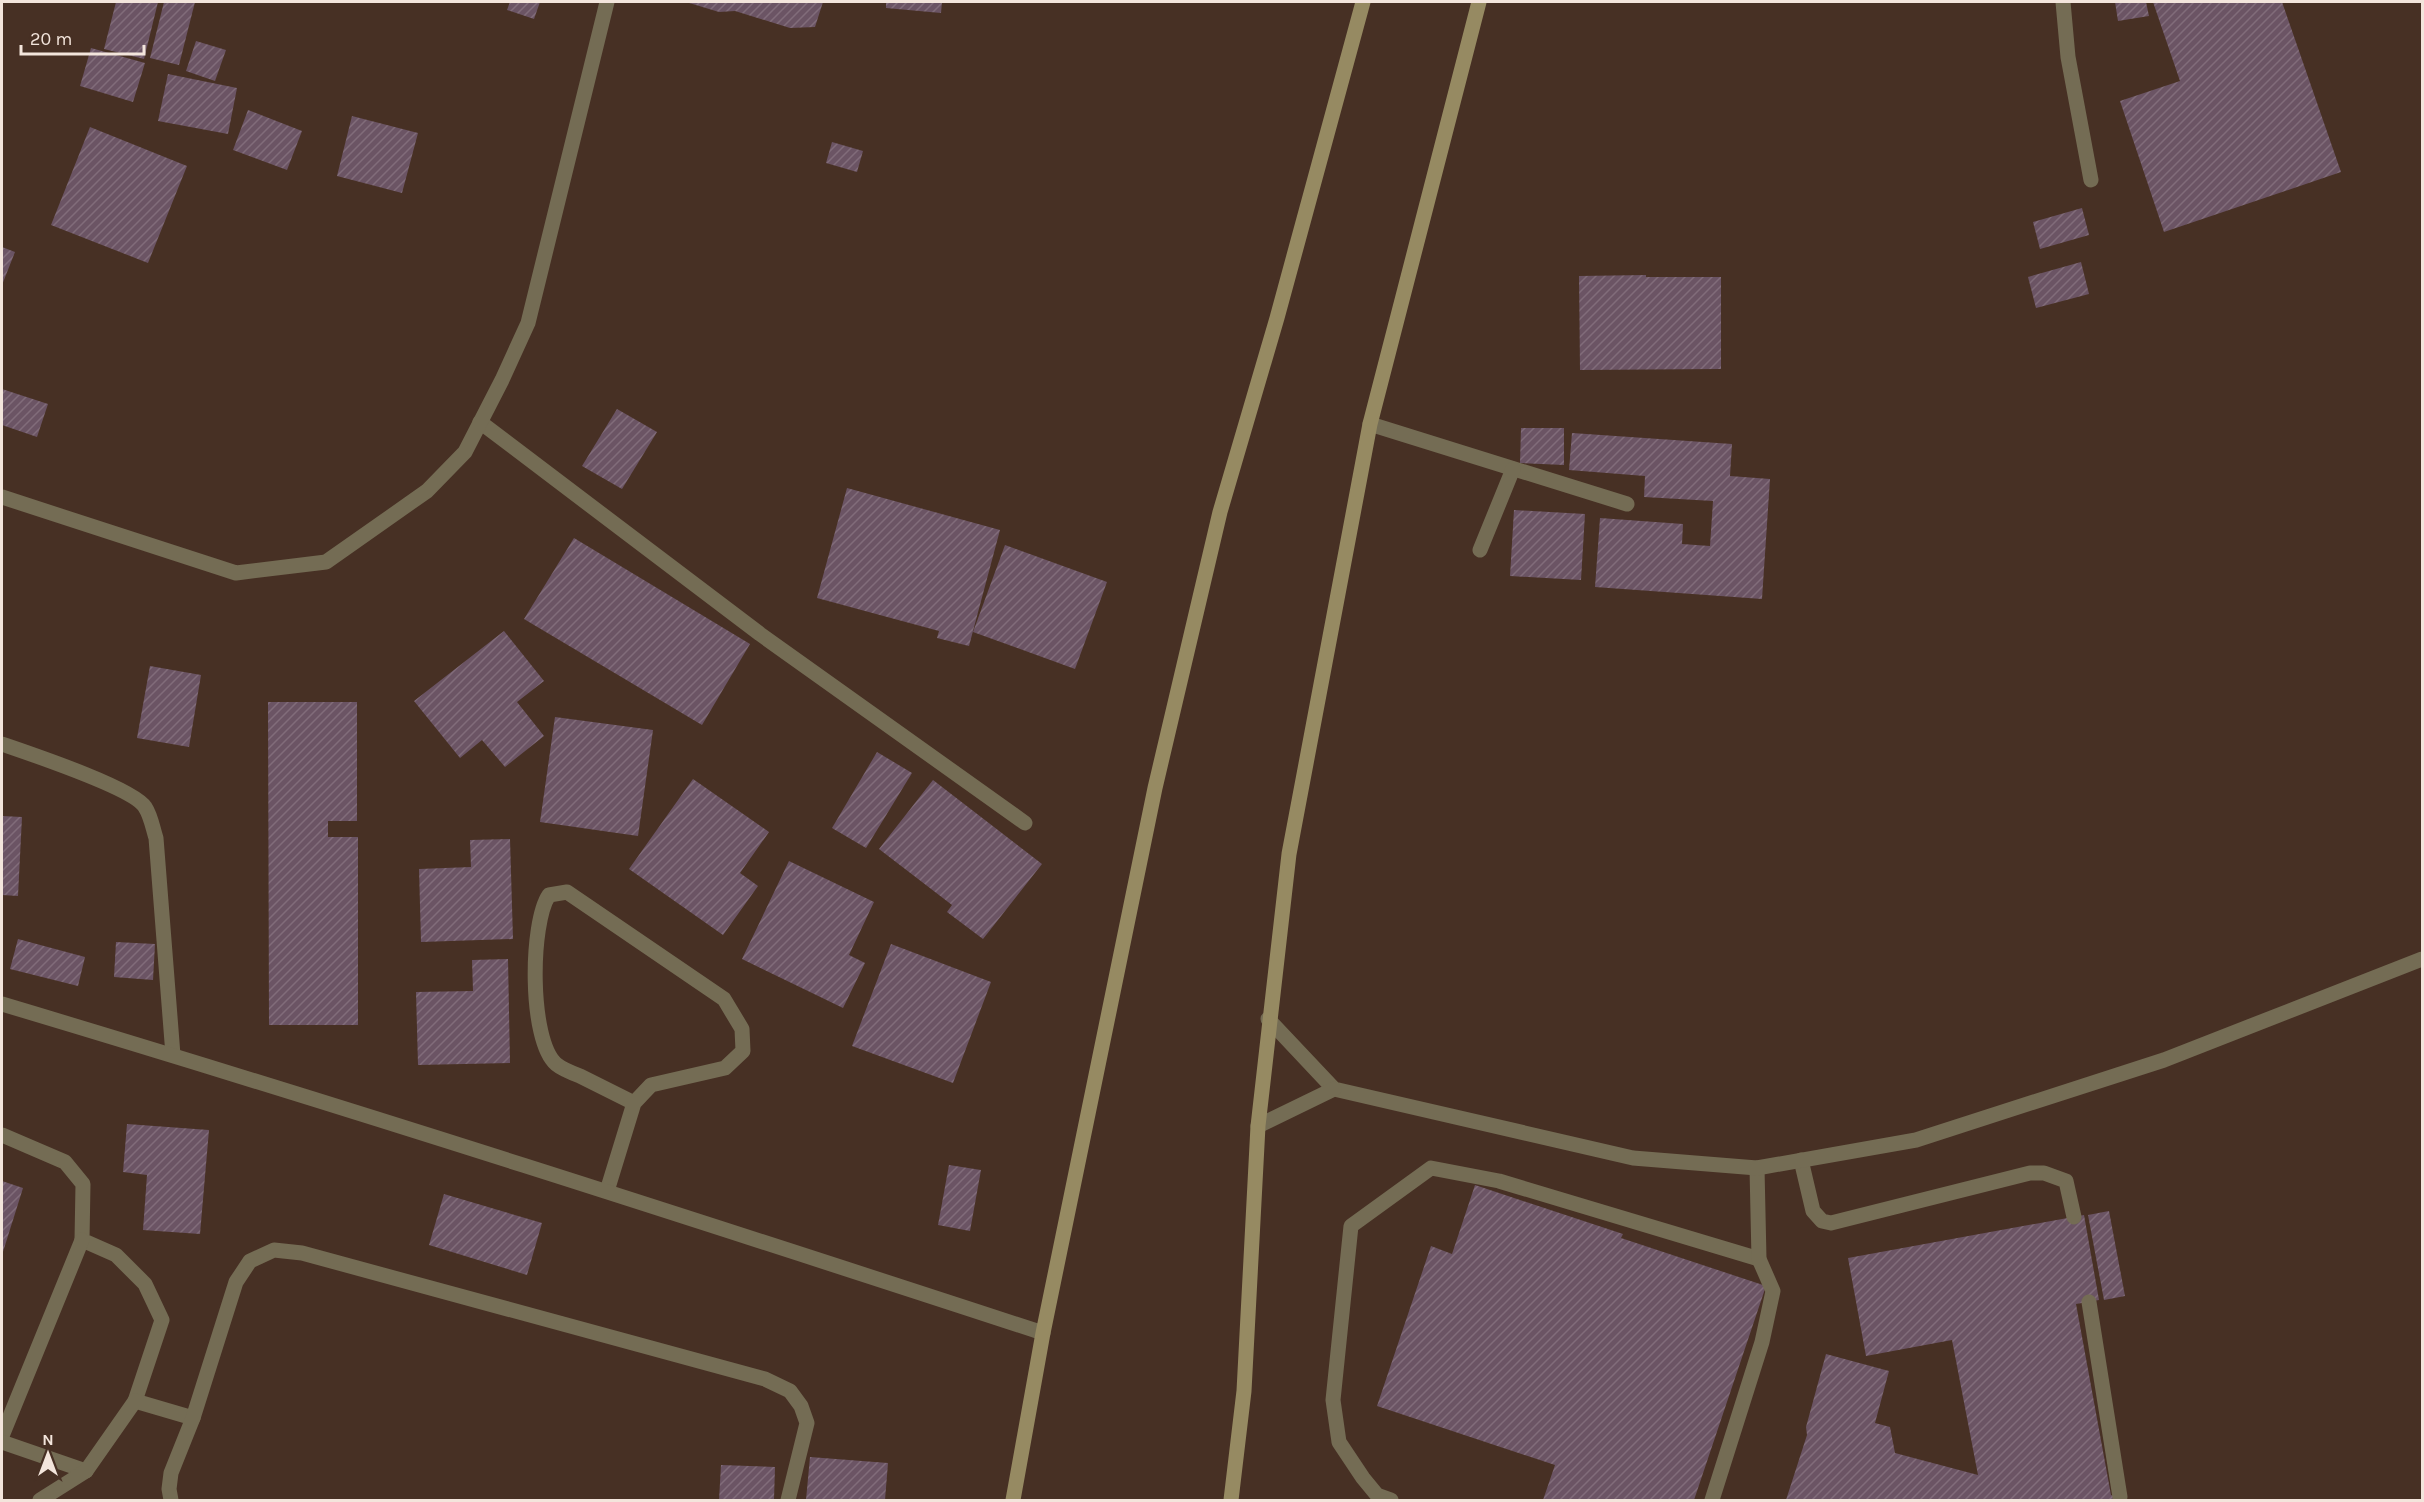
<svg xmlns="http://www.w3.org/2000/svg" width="2424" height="1502" viewBox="0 0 2424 1502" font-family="Karla,sans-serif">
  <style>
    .building { fill: url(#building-hatch) }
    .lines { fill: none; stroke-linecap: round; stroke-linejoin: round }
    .lane { stroke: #746c54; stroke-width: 15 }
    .street { stroke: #746c54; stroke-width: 15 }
    .secondary { stroke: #968a62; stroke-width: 15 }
  </style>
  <defs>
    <pattern id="building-hatch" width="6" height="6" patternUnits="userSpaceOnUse" patternTransform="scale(1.5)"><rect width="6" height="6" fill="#6b5464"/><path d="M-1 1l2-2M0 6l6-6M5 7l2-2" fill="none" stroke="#816c7a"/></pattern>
  </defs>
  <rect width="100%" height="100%" fill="#473024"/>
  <!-- building -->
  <g class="building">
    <path d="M 116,2 L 158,2 L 144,59 L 104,49 Z"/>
    <path d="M 164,2 L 195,2 L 179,65 L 150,58 Z"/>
    <path d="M 510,2 L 540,2 L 534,19 L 507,10 Z"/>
    <path d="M 686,2 L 823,2 L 815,27 L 790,28 L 735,11 L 719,12 Z"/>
    <path d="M 886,2 L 942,2 L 941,13 L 886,8 Z"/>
    <path d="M 2115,2 L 2146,2 L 2149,16 L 2118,21 Z"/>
    <path d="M 2153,2 L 2282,2 L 2341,172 L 2164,232 L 2120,101 L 2180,81 Z"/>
    <path d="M 196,41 L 226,50 L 215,81 L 186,71 Z"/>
    <path d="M 91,48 L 145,63 L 133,102 L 80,86 Z"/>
    <path d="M 168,74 L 237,88 L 228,134 L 158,121 Z"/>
    <path d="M 248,110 L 302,131 L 287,170 L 233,150 Z"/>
    <path d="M 352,116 L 418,133 L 402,193 L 337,176 Z"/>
    <path d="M 90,127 L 187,166 L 148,263 L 51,225 Z"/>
    <path d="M 832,142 L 863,151 L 857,172 L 826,163 Z"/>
    <path d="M 2082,208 L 2089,235 L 2040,249 L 2033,222 Z"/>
    <path d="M 2,247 L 15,252 L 2,285 Z"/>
    <path d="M 2081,262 L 2089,294 L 2036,308 L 2028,277 Z"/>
    <path d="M 1646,275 L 1646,277 L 1721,277 L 1721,369 L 1580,370 L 1579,276 Z"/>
    <path d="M 2,389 L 48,404 L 37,437 L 2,425 Z"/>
    <path d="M 617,409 L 657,432 L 622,489 L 582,466 Z"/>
    <path d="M 1521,428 L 1564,428 L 1564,465 L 1520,463 Z"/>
    <path d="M 1572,433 L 1732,444 L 1730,476 L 1770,479 L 1762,599 L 1595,587 L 1600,518 L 1683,524 L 1682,544 L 1710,546 L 1713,501 L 1644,497 L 1645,476 L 1569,470 Z"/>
    <path d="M 847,488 L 1000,530 L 969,646 L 937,638 L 939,631 L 817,598 Z"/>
    <path d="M 1514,510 L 1585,514 L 1581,580 L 1510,576 Z"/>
    <path d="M 574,538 L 750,644 L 702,725 L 524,619 Z"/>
    <path d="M 1005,545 L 1107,582 L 1075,669 L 973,632 Z"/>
    <path d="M 504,631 L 544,681 L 517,702 L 544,736 L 505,767 L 482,740 L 460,758 L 414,701 Z"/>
    <path d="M 150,666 L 201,675 L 189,747 L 137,738 Z"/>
    <path d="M 268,702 L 357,702 L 357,821 L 328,821 L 328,837 L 358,837 L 358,1025 L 269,1025 Z"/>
    <path d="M 555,717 L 653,730 L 638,836 L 540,822 Z"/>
    <path d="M 877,752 L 912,773 L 866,848 L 832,828 Z"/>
    <path d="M 693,779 L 769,832 L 740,873 L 758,886 L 723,935 L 629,869 Z"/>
    <path d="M 933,780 L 1042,864 L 983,939 L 947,912 L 952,905 L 879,849 Z"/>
    <path d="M 2,816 L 22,817 L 18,896 L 2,895 Z"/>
    <path d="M 510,839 L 513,939 L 421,942 L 419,869 L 471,867 L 470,840 Z"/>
    <path d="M 789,861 L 874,902 L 849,955 L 865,963 L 843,1008 L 742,959 Z"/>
    <path d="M 18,939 L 85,957 L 78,986 L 10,969 Z"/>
    <path d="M 116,942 L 155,944 L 153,980 L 114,977 Z"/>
    <path d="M 891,944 L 991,982 L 953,1083 L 852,1046 Z"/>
    <path d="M 508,959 L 510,1063 L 418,1065 L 416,992 L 473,991 L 472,960 Z"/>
    <path d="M 127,1124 L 209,1130 L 200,1234 L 143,1230 L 147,1175 L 123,1172 Z"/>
    <path d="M 949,1165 L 981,1170 L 970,1231 L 938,1225 Z"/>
    <path d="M 2,1181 L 23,1188 L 2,1255 Z"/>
    <path d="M 1475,1185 L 1623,1234 L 1621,1238 L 1766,1286 L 1694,1500 L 1543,1500 L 1555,1465 L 1377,1406 L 1431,1246 L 1452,1254 Z"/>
    <path d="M 444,1194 L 542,1223 L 527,1275 L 429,1245 Z"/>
    <path d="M 2109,1211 L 2125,1296 L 2104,1300 L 2088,1215 Z"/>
    <path d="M 2084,1215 L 2099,1300 L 2076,1304 L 2111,1495 L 2131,1500 L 1786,1500 L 1807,1435 L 1806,1427 L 1826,1354 L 1889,1371 L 1875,1423 L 1890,1427 L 1895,1453 L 1978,1475 L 1952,1340 L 1866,1356 L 1848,1258 Z"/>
    <path d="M 810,1457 L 888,1463 L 885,1500 L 806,1500 Z"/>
    <path d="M 721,1465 L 775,1467 L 774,1500 L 719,1500 Z"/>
  </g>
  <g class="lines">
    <!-- lane -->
    <g class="lane">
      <path d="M 2063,2 L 2068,57 L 2091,180"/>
      <path d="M 480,422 L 760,634 L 1025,823"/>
      <path d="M 1370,424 L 1627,504"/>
      <path d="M 1480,550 L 1513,469"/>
      <path d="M 2,744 C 28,753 133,788 145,807 C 151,816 153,829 156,838 L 173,1055"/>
      <path d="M 2,1135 L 65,1162 L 83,1184 L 82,1240 L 116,1255 L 145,1284 L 162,1320 L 135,1401"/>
      <path d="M 1801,1160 L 1813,1211 L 1822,1221 L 1831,1223 L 2030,1173 L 2044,1173 L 2066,1181 L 2074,1217"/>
      <path d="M 607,1191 L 634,1103 L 651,1085 L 725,1068 L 743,1051 L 742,1029 L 724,999 L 567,892 L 549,895 C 530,923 529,1040 556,1064 C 562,1069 572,1073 580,1076 C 598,1085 616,1094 634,1103"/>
      <path d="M 2089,1302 L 2120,1497"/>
      <path d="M 2,1436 L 82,1240"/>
      <path d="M 2,1442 L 86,1471"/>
      <path d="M 40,1500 L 86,1471 L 135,1401 L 193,1418"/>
      <path d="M 171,1500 L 169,1489 L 171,1473 L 193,1418 L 236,1282 L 250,1261 L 274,1250 L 302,1253 L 765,1379 L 790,1391 L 801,1406 L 807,1423 L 788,1500"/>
      <path d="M 1391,1500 L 1377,1495 L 1363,1478 L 1339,1442 L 1333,1400 L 1351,1226 L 1431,1168 L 1499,1181 L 1759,1259"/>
      <path d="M 1712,1500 L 1762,1342 L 1773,1291 L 1759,1259 L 1757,1168"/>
    </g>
    <!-- street -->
    <g class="street">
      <path d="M 2,497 L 236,573 L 326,562 L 427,491 L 465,452 L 502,380 L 528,323 L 607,2"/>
      <path d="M 2,1004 C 350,1108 697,1220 1043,1333"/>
      <path d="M 1268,1019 L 1334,1089 L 1633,1158 L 1757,1168 L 1916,1140 L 2164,1060 L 2422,959"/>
      <path d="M 1258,1126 L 1334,1089"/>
    </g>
    <!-- secondary -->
    <g class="secondary">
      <path d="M 1013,1500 L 1043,1333 L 1155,788 L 1220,512 L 1277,318 L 1363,2"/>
      <path d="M 1231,1500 L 1244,1391 L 1258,1126 L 1289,854 L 1370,424 L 1479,2"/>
    </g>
  </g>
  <!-- border -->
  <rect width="2424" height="1502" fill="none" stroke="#f3e5dc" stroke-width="6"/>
  <!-- north arrow -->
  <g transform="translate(48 1454)" stroke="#473024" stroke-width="4.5" paint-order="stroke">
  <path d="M0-4.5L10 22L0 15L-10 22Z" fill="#f3e5dc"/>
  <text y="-9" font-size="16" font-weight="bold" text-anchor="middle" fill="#f3e5dc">N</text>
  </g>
  <!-- scale -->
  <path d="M21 45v9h123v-9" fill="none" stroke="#f3e5dc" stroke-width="3"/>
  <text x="30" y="45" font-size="18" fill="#f3e5dc" stroke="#473024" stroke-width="4.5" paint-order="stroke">20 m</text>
</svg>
